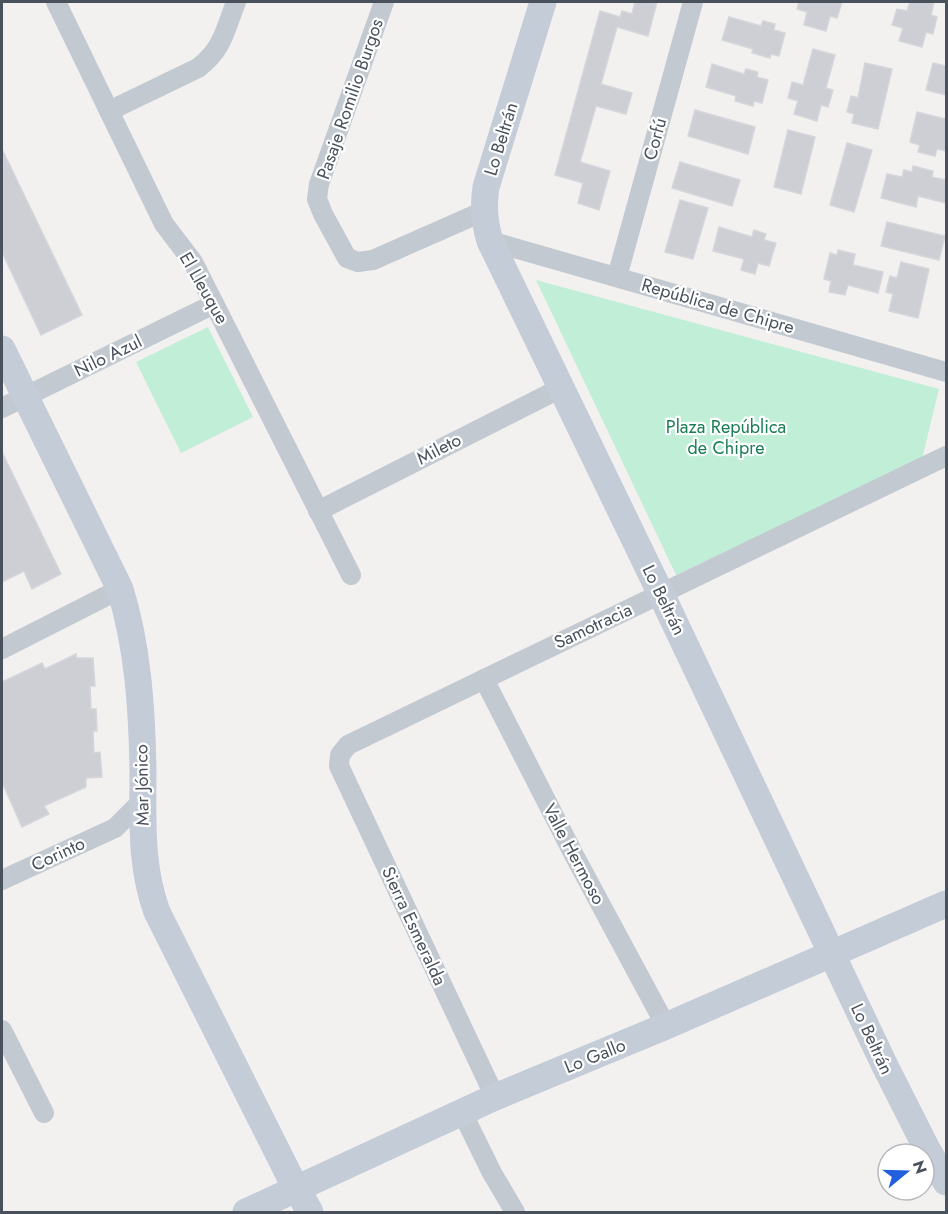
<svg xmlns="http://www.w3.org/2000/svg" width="948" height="1214" viewBox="0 0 948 1214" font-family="Jost,sans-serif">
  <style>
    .green { fill: #c1eed7 }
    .building { fill: #cecfd5; stroke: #d5d6db; stroke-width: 1.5 }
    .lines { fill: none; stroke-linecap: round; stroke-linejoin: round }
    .street { stroke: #c2c9d1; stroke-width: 20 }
    .secondary { stroke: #c4ccd8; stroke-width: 27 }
    .labels { text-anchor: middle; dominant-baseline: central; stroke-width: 4.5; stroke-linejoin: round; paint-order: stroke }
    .street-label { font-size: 18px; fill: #49515d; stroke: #fff }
    .park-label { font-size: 18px; fill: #1b7d56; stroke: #fff }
  </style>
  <rect width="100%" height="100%" fill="#f3f1f0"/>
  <!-- green -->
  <g class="green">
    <path d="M 536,280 L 939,389 L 922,459 L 676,575 Z"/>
    <path d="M 208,327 L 253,417 L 181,453 L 136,362 Z"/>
  </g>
  <!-- building -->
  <g class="building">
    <path d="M 635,2 L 657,2 L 648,36 L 617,27 L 601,84 L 632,93 L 626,114 L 596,106 L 580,162 L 610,171 L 599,210 L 578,203 L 583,183 L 555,175 L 600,11 L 620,17 L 622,11 L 632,14 Z"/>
    <path d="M 799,2 L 842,2 L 837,18 L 830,16 L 826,31 L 804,25 L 807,12 L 797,9 Z"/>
    <path d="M 910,2 L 934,2 L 931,15 L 937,17 L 933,34 L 926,32 L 922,47 L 899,41 L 903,28 L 892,25 L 897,9 L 907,11 Z"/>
    <path d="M 729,17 L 761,26 L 763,21 L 775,24 L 774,30 L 785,33 L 779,56 L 771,54 L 770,58 L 752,53 L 753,49 L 722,40 Z"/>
    <path d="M 813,49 L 835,55 L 826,88 L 833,90 L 828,107 L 821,105 L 817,121 L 794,114 L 798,101 L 788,98 L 792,82 L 803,85 Z"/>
    <path d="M 865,63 L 892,69 L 878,129 L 852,123 L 854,114 L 847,112 L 851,96 L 858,98 Z"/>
    <path d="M 933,63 L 946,66 L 946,95 L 926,90 Z"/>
    <path d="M 712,64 L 744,74 L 746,69 L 758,72 L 757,77 L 768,80 L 762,103 L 754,101 L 753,106 L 735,101 L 736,96 L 706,87 Z"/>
    <path d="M 695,110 L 755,127 L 748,154 L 688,136 Z"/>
    <path d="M 917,112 L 946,119 L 946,151 L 937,149 L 935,156 L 918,152 L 920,145 L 910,142 Z"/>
    <path d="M 788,130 L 815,137 L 801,194 L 774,187 Z"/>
    <path d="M 847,143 L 872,150 L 854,212 L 830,205 Z"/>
    <path d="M 2,149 L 82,315 L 41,335 L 2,252 Z"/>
    <path d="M 680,162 L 740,180 L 732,206 L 672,188 Z"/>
    <path d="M 913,166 L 933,171 L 932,177 L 946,180 L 946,203 L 918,196 L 916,207 L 881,198 L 887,174 L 902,177 L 904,170 L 912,172 Z"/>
    <path d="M 680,200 L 708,208 L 693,259 L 665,252 Z"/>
    <path d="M 887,222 L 945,236 L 939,260 L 881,246 Z"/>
    <path d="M 719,227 L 752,237 L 754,230 L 766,234 L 764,240 L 776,243 L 769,266 L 758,263 L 755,274 L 741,270 L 744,259 L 713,251 Z"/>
    <path d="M 838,250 L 855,254 L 853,265 L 883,272 L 878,293 L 848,285 L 845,295 L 829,292 L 831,281 L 824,279 L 830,253 L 837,255 Z"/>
    <path d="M 901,262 L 929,269 L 918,318 L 889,311 L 893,294 L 886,292 L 890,276 L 897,278 Z"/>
    <path d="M 2,454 L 3,454 L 61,574 L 32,589 L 24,571 L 2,582 Z"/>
    <path d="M 76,654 L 76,658 L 93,658 L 95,686 L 90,686 L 91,709 L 96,709 L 97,731 L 93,731 L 94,753 L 100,752 L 102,777 L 86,778 L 86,787 L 44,806 L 49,814 L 22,827 L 2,782 L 2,682 L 42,663 L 45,669 Z"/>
  </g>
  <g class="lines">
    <!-- street -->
    <g class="street">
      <path d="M 56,2 L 164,224 L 193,262 L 351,575"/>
      <path d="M 384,2 L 319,184 L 317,199 L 323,214 L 347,258 L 358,262 L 373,260 L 484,211"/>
      <path d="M 109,111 L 198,68 C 223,49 225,30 236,2"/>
      <path d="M 490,241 L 946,372"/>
      <path d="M 617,277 L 693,2"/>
      <path d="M 2,408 L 214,304"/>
      <path d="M 318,511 L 561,388"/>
      <path d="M 2,649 L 120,589"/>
      <path d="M 484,679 L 574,855 L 666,1026"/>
      <path d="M 2,880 L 115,828 L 142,801"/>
      <path d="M 2,1030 L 44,1113"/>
      <path d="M 495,1097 L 339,766 L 340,755 L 348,745 L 946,456"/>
      <path d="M 462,1112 L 492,1173 L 515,1212"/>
    </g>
    <!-- secondary -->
    <g class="secondary">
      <path d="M 543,2 L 486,187 C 483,206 484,222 490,241 L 661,594 L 885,1066 L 927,1149 L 946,1182"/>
      <path d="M 2,349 L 120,589 C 138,647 142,710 143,771 C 143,819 140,866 157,912 L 289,1175 L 310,1212"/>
      <path d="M 246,1212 L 495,1097 L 666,1026 L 946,904"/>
    </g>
  </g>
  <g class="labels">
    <!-- street labels -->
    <g class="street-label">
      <text transform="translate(350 99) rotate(-71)">Pasaje Romilio Burgos</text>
      <text transform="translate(501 139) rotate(-73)">Lo Beltrán</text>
      <text transform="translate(655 139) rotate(-75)">Corfú</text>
      <text transform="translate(204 288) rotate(60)">El Lleuque</text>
      <text transform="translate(718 306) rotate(16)">República de Chipre</text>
      <text transform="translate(108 356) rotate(-26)">Nilo Azul</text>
      <text transform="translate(439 449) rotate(-27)">Mileto</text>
      <text transform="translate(664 600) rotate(64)">Lo Beltrán</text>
      <text transform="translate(593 626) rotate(-25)">Samotracia</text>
      <text transform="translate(142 785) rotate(-91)">Mar Jónico</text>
      <text transform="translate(58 854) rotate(-25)">Corinto</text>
      <text transform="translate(574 854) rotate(62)">Valle Hermoso</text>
      <text transform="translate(414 926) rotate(65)">Sierra Esmeralda</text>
      <text transform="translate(872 1039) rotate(65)">Lo Beltrán</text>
      <text transform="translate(595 1056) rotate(-22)">Lo Gallo</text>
    </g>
    <!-- park labels -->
    <g class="park-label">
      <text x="726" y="427">Plaza República<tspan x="726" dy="21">de Chipre</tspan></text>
    </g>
  </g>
  <!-- border -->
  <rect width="948" height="1214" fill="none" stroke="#49515d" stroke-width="6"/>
  <!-- north arrow -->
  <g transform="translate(906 1172) rotate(71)"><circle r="28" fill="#ffffff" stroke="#b6b9be" stroke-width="1.5"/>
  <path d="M0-4.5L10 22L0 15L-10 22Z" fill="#215fdc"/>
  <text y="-9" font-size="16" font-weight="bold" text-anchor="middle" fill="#49515d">N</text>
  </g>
</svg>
